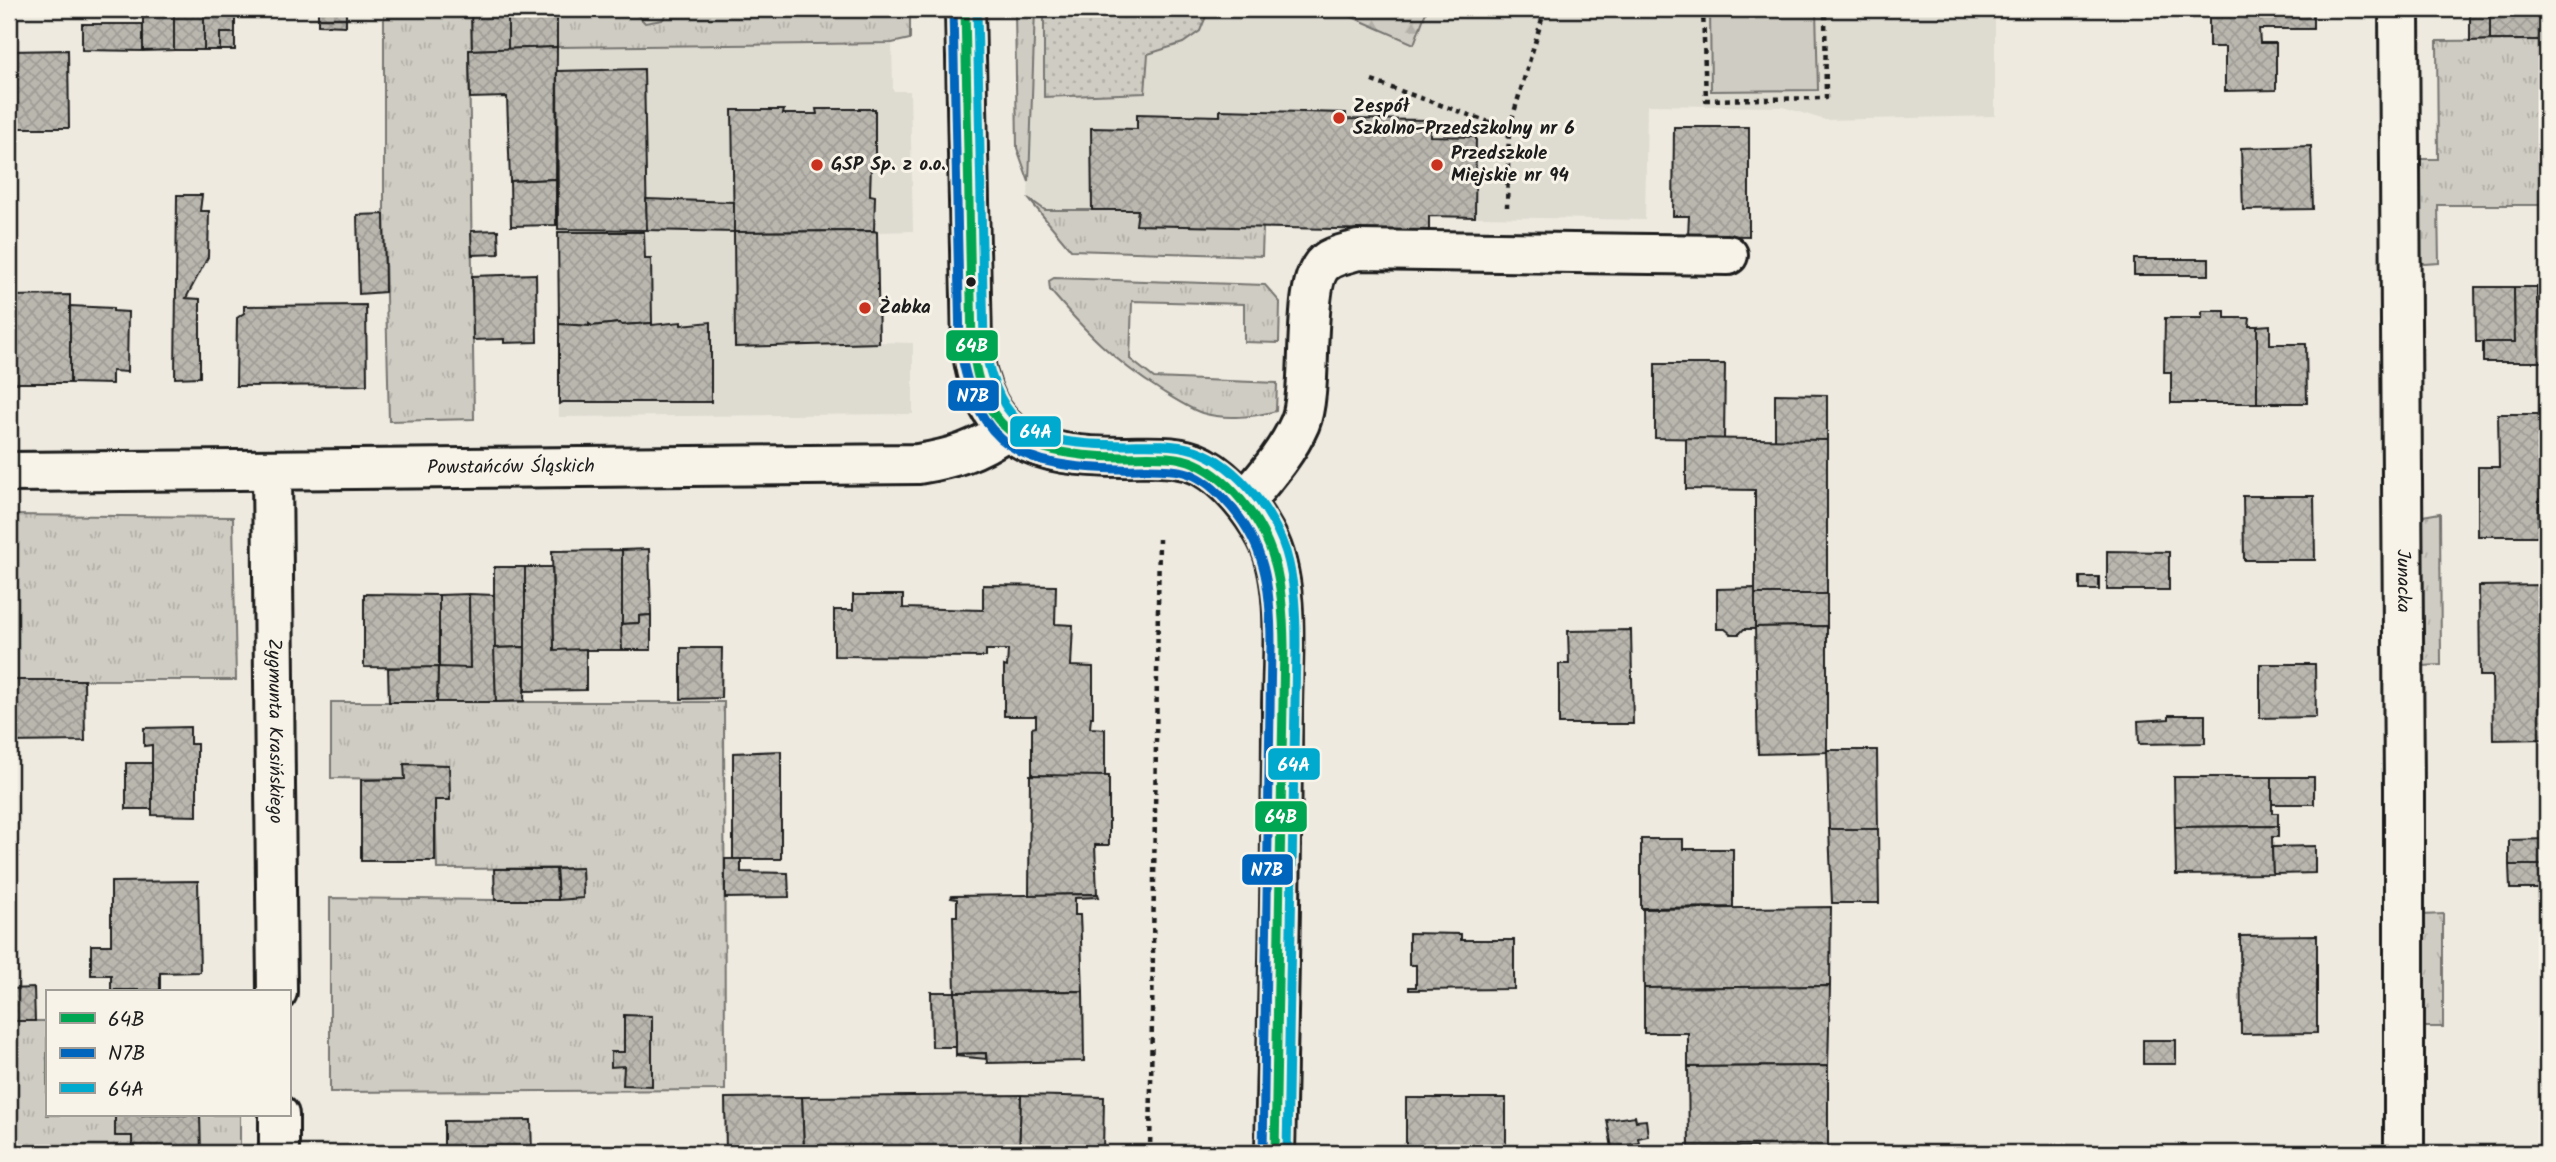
<svg xmlns="http://www.w3.org/2000/svg" width="2556" height="1162" viewBox="0 0 2556 1162" font-family="Kalam,sans-serif">
  <style>
    .built { fill: #dedbd1 }
    .grass { fill: url(#grass-tufts); stroke: #767470; stroke-width: 2 }
    .forest { fill: url(#forest-firs); stroke: #767470; stroke-width: 2 }
    .park { fill: url(#park-dots); stroke: #767470; stroke-width: 2 }
    .pitch { fill: #cfccc3; stroke: #767470; stroke-width: 2 }
    .building { fill: url(#building-cross-hatch); stroke: #1c1c1c; stroke-width: 2 }
    .lines { fill: none; stroke-linecap: round; stroke-linejoin: round }
    .minor-casing { stroke: #1c1c1c; stroke-width: 44 }
    .path { stroke: #1c1c1c; stroke-width: 4.5; stroke-dasharray: 5 5; stroke-linecap: butt }
    .minor { stroke: #f7f3e8; stroke-width: 38 }
    .bus-1-casing { stroke: #f7f3e8; stroke-width: 14 }
    .bus-2-casing { stroke: #f7f3e8; stroke-width: 14 }
    .bus-3-casing { stroke: #f7f3e8; stroke-width: 14 }
    .bus-1 { stroke: #00a651; stroke-width: 9 }
    .bus-2 { stroke: #0065bd; stroke-width: 9 }
    .bus-3 { stroke: #00a9ce; stroke-width: 9 }
    .poi-dot { fill: #c8321e; stroke: #f7f3e8; stroke-width: 2.5 }
    .bus-dot { fill: #1c1c1c; stroke: #f7f3e8; stroke-width: 2.5 }
    .labels { text-anchor: middle; dominant-baseline: central; stroke-width: 6; stroke-linejoin: round; paint-order: stroke }
    .poi-label { font-size: 19px; font-weight: bold; fill: #1c1c1c; stroke: #f7f3e8; text-anchor: start }
    .street-label { font-size: 19px; fill: #1c1c1c; stroke: #f7f3e8 }
    .line-badge { stroke: #f7f3e8; stroke-width: 2.5 }
    .badge-label { font-size: 19px; text-anchor: middle; font-weight: bold; fill: #fff }
  </style>
  <defs>
    <pattern id="grass-tufts" width="24" height="20" patternUnits="userSpaceOnUse" patternTransform="scale(1.75)"><rect width="24" height="20" fill="#cfccc3"/><path d="M3 7l-1-3M5 7V3M7 7l1-3M15 17l-1-3M17 17v-4M19 17l1-3" fill="none" stroke="#b1afa7"/></pattern>
    <pattern id="forest-firs" width="22" height="20" patternUnits="userSpaceOnUse" patternTransform="scale(1.75)"><rect width="22" height="20" fill="#cfccc3"/><path d="M5 1l3.5 6h-7zM16 11l3.5 6h-7z" fill="#b1afa7"/></pattern>
    <pattern id="park-dots" width="8" height="8" patternUnits="userSpaceOnUse" patternTransform="scale(1.75)"><rect width="8" height="8" fill="#cfccc3"/><path d="M2 2h.1M6 6h.1" fill="none" stroke="#b1afa7" stroke-width="1.8" stroke-linecap="round"/></pattern>
    <pattern id="building-cross-hatch" width="8" height="8" patternUnits="userSpaceOnUse" patternTransform="scale(1.75)"><rect width="8" height="8" fill="#bab7af"/><path d="M0 0l8 8M0 8l8-8" fill="none" stroke="#9f9d96"/></pattern>
  </defs>
  <rect width="100%" height="100%" fill="#eeeae0"/>
  <filter id="ink" filterUnits="userSpaceOnUse"><feTurbulence type="fractalNoise" baseFrequency=".0143" numOctaves="2"/><feDisplacementMap in="SourceGraphic" scale="14" xChannelSelector="R" yChannelSelector="G"/><feConvolveMatrix kernelMatrix="1 2 1 2 8 2 1 2 1" color-interpolation-filters="sRGB"/></filter>
  <g filter="url(#ink)">
    <!-- built -->
    <g class="built">
      <path d="M 557,9 L 910,9 L 910,39 L 892,43 L 893,91 L 910,91 L 913,231 L 877,232 L 879,342 L 913,343 L 913,414 L 559,417 Z"/>
      <path d="M 1035,9 L 1995,9 L 1995,116 L 1825,120 L 1783,107 L 1647,105 L 1645,220 L 1429,216 L 1429,231 L 1136,225 L 1137,210 L 1045,210 L 1028,198 Z"/>
    </g>
    <!-- grass -->
    <g class="grass">
      <path d="M 384,9 L 471,9 L 472,50 L 469,51 L 474,419 L 389,421 L 384,214 Z"/>
      <path d="M 557,9 L 632,9 L 645,23 L 662,20 L 671,9 L 910,9 L 910,39 L 892,43 L 557,47 Z"/>
      <path d="M 1015,9 L 1035,9 L 1029,182 L 1017,148 Z"/>
      <path d="M 2547,40 L 2547,205 L 2438,205 L 2439,263 L 2424,264 L 2418,258 L 2416,159 L 2438,159 L 2437,41 Z"/>
      <path d="M 1028,198 L 1045,210 L 1138,210 L 1137,225 L 1263,227 L 1262,256 L 1071,250 Z"/>
      <path d="M 1054,278 L 1265,285 L 1280,302 L 1279,343 L 1244,342 L 1244,304 L 1132,301 L 1130,359 L 1154,378 L 1277,383 L 1276,411 C 1254,417 1225,420 1202,413 C 1188,408 1173,398 1160,390 C 1114,361 1085,331 1050,290 L 1049,281 Z"/>
      <path d="M 2440,513 L 2441,665 L 2422,666 L 2418,521 L 2423,516 Z"/>
      <path d="M 9,515 L 233,517 L 236,680 L 9,680 Z"/>
      <path d="M 331,702 L 724,702 L 725,1090 L 330,1092 L 330,898 L 495,900 L 583,898 L 582,868 L 437,869 L 435,800 L 450,800 L 449,765 L 405,764 L 405,779 L 331,778 Z"/>
      <path d="M 2443,914 L 2443,1027 L 2423,1027 L 2422,915 Z"/>
      <path d="M 9,1021 L 47,1021 L 47,1115 L 240,1115 L 240,1153 L 9,1153 Z"/>
    </g>
    <!-- forest -->
    <path class="forest" d="M 1334,9 L 1427,9 L 1414,44 Z"/>
    <!-- park -->
    <path class="park" d="M 1044,9 L 1209,9 L 1200,31 L 1183,43 L 1148,54 L 1145,93 L 1044,97 Z"/>
    <!-- pitch -->
    <path class="pitch" d="M 1710,9 L 1816,9 L 1818,90 L 1711,91 Z"/>
    <!-- building -->
    <g class="building">
      <path d="M 143,9 L 174,9 L 174,50 L 143,51 Z"/>
      <rect x="174" y="9" width="30" height="41"/>
      <path d="M 204,9 L 235,9 L 235,33 L 220,33 L 220,50 L 204,50 Z"/>
      <path d="M 318,9 L 346,9 L 346,26 L 318,25 Z"/>
      <path d="M 471,9 L 508,9 L 508,49 L 472,50 Z"/>
      <path d="M 508,9 L 557,9 L 557,47 L 508,49 Z"/>
      <path d="M 2209,9 L 2313,9 L 2313,29 L 2259,29 L 2260,43 L 2276,43 L 2276,90 L 2225,91 L 2225,47 L 2209,47 Z"/>
      <path d="M 2470,9 L 2490,9 L 2490,40 L 2470,41 Z"/>
      <rect x="2490" y="9" width="57" height="31"/>
      <path d="M 82,24 L 143,24 L 143,51 L 82,50 Z"/>
      <rect x="220" y="33" width="15" height="17"/>
      <path d="M 557,47 L 556,179 L 510,181 L 507,97 L 470,98 L 469,50 Z"/>
      <path d="M 68,50 L 69,128 L 9,128 L 9,51 Z"/>
      <path d="M 644,69 L 647,230 L 558,229 L 557,71 Z"/>
      <path d="M 816,109 L 875,109 L 875,163 L 871,163 L 870,195 L 875,196 L 874,231 L 734,232 L 732,110 L 784,110 L 783,114 L 817,114 Z"/>
      <path d="M 1220,110 L 1346,113 L 1346,119 L 1430,120 L 1430,136 L 1476,137 L 1475,217 L 1429,216 L 1429,231 L 1136,225 L 1138,210 L 1092,210 L 1091,128 L 1137,129 L 1137,114 L 1220,116 Z"/>
      <path d="M 1674,127 L 1749,127 L 1749,236 L 1688,235 L 1689,216 L 1673,216 Z"/>
      <path d="M 2311,146 L 2313,209 L 2243,210 L 2241,148 Z"/>
      <path d="M 556,179 L 556,225 L 511,226 L 510,181 Z"/>
      <path d="M 177,195 L 202,195 L 200,211 L 209,211 L 208,257 L 186,298 L 200,299 L 200,377 L 175,378 Z"/>
      <path d="M 646,199 L 734,202 L 734,232 L 647,230 Z"/>
      <path d="M 384,214 L 385,292 L 359,294 L 357,215 Z"/>
      <path d="M 498,230 L 499,254 L 472,255 L 471,231 Z"/>
      <path d="M 874,231 L 877,232 L 879,343 L 735,347 L 734,232 Z"/>
      <path d="M 558,232 L 644,232 L 645,259 L 651,259 L 652,323 L 622,325 L 619,323 L 592,326 L 589,324 L 589,326 L 559,324 Z"/>
      <rect x="2134" y="259" width="75" height="16"/>
      <path d="M 536,274 L 537,342 L 504,343 L 504,339 L 473,340 L 472,276 Z"/>
      <path d="M 2475,287 L 2514,287 L 2515,342 L 2476,342 Z"/>
      <path d="M 2514,287 L 2537,287 L 2537,304 L 2545,304 L 2547,362 L 2483,362 L 2483,342 L 2515,342 Z"/>
      <path d="M 70,295 L 70,383 L 9,383 L 9,296 Z"/>
      <path d="M 366,305 L 367,385 L 236,386 L 237,318 L 244,313 L 244,306 Z"/>
      <path d="M 70,306 L 113,308 L 113,311 L 128,312 L 127,372 L 112,371 L 112,384 L 70,383 Z"/>
      <path d="M 2202,311 L 2225,311 L 2225,318 L 2250,318 L 2249,326 L 2257,326 L 2257,403 L 2171,403 L 2171,372 L 2164,372 L 2165,318 L 2202,318 Z"/>
      <path d="M 681,322 L 681,325 L 711,322 L 711,402 L 563,402 L 559,404 L 559,324 L 589,326 L 589,324 L 592,326 L 619,323 L 622,325 L 652,323 L 652,325 Z"/>
      <path d="M 2270,325 L 2270,344 L 2306,344 L 2307,403 L 2257,403 L 2257,326 Z"/>
      <path d="M 1655,364 L 1725,364 L 1724,439 L 1655,438 Z"/>
      <path d="M 1775,394 L 1827,395 L 1827,440 L 1775,440 Z"/>
      <path d="M 2498,414 L 2547,414 L 2547,499 L 2539,499 L 2538,536 L 2478,536 L 2478,467 L 2499,467 Z"/>
      <path d="M 1686,438 L 1827,440 L 1827,594 L 1755,594 L 1755,490 L 1686,489 Z"/>
      <path d="M 2243,496 L 2314,496 L 2315,560 L 2244,560 Z"/>
      <path d="M 649,549 L 651,615 L 639,616 L 639,623 L 621,624 L 622,550 Z"/>
      <path d="M 622,550 L 622,650 L 554,650 L 552,551 Z"/>
      <path d="M 2107,551 L 2169,552 L 2169,590 L 2107,590 Z"/>
      <path d="M 494,567 L 525,567 L 525,647 L 494,648 Z"/>
      <path d="M 525,567 L 552,567 L 554,650 L 586,649 L 586,690 L 525,691 Z"/>
      <rect x="2080" y="577" width="19" height="13"/>
      <path d="M 983,585 L 1056,586 L 1055,624 L 1073,625 L 1071,666 L 1093,667 L 1093,717 L 1091,717 L 1090,728 L 1105,729 L 1105,776 L 1032,776 L 1032,728 L 1036,727 L 1036,716 L 1004,716 L 1004,666 L 1007,667 L 1008,650 L 986,650 L 986,657 L 834,656 L 834,610 L 853,610 L 853,595 L 903,595 L 903,608 L 983,610 Z"/>
      <path d="M 2544,585 L 2547,739 L 2493,740 L 2492,676 L 2480,676 L 2479,586 Z"/>
      <path d="M 1755,588 L 1755,629 L 1744,629 L 1739,634 L 1731,634 L 1725,629 L 1717,629 L 1717,589 Z"/>
      <path d="M 364,594 L 439,595 L 439,668 L 364,667 Z"/>
      <path d="M 469,594 L 470,668 L 439,668 L 439,595 Z"/>
      <path d="M 469,594 L 494,595 L 496,702 L 437,702 L 438,667 L 470,668 Z"/>
      <path d="M 1755,594 L 1827,594 L 1827,626 L 1755,627 Z"/>
      <path d="M 651,615 L 651,650 L 622,650 L 621,624 L 639,623 L 639,616 Z"/>
      <path d="M 1827,626 L 1827,752 L 1758,754 L 1755,627 Z"/>
      <path d="M 1631,630 L 1633,724 L 1559,724 L 1559,664 L 1569,664 L 1568,631 Z"/>
      <path d="M 525,647 L 524,701 L 496,702 L 494,648 Z"/>
      <path d="M 681,648 L 722,648 L 721,698 L 681,699 Z"/>
      <path d="M 2260,664 L 2315,664 L 2316,717 L 2260,718 Z"/>
      <path d="M 438,667 L 437,702 L 389,702 L 388,668 Z"/>
      <path d="M 9,680 L 84,680 L 85,741 L 9,742 Z"/>
      <path d="M 2169,715 L 2205,715 L 2205,743 L 2139,744 L 2138,721 L 2169,719 Z"/>
      <path d="M 190,727 L 190,744 L 197,744 L 197,816 L 152,815 L 152,745 L 144,746 L 144,728 Z"/>
      <path d="M 1827,750 L 1877,750 L 1878,829 L 1829,829 Z"/>
      <path d="M 781,751 L 781,859 L 733,859 L 733,753 Z"/>
      <rect x="126" y="763" width="26" height="46"/>
      <path d="M 404,764 L 449,765 L 450,800 L 435,800 L 435,861 L 361,861 L 361,780 L 405,779 Z"/>
      <path d="M 1030,775 L 1109,776 L 1109,845 L 1095,845 L 1097,894 L 1029,895 Z"/>
      <path d="M 2174,777 L 2272,777 L 2272,813 L 2278,813 L 2278,826 L 2175,827 Z"/>
      <rect x="2272" y="777" width="42" height="27"/>
      <path d="M 2278,826 L 2278,837 L 2272,837 L 2273,874 L 2176,875 L 2175,827 Z"/>
      <path d="M 1829,829 L 1878,829 L 1879,903 L 1832,903 Z"/>
      <path d="M 1641,839 L 1683,839 L 1683,849 L 1733,849 L 1733,907 L 1641,908 Z"/>
      <path d="M 2547,839 L 2547,865 L 2509,865 L 2509,840 Z"/>
      <path d="M 2315,846 L 2315,873 L 2273,874 L 2272,847 Z"/>
      <path d="M 725,859 L 741,859 L 741,872 L 788,873 L 789,897 L 725,898 Z"/>
      <path d="M 2509,865 L 2547,865 L 2547,889 L 2510,889 Z"/>
      <path d="M 582,868 L 583,898 L 558,900 L 556,869 Z"/>
      <path d="M 494,869 L 556,869 L 558,900 L 495,900 Z"/>
      <path d="M 198,881 L 200,972 L 160,973 L 160,990 L 111,990 L 111,975 L 91,975 L 91,945 L 111,945 L 111,882 Z"/>
      <path d="M 1098,894 L 1099,897 L 1075,898 L 1075,915 L 1080,915 L 1083,991 L 955,992 L 953,916 L 957,916 L 957,899 L 951,898 L 952,896 Z"/>
      <path d="M 1831,907 L 1830,986 L 1644,988 L 1643,909 Z"/>
      <path d="M 1409,933 L 1461,934 L 1461,940 L 1514,940 L 1514,989 L 1409,990 L 1409,987 L 1416,987 L 1416,965 L 1409,965 Z"/>
      <path d="M 2317,935 L 2317,1033 L 2241,1034 L 2240,936 Z"/>
      <path d="M 1830,986 L 1828,1066 L 1688,1067 L 1688,1033 L 1644,1033 L 1644,988 Z"/>
      <path d="M 34,988 L 35,1021 L 9,1021 L 9,989 Z"/>
      <path d="M 1083,991 L 1084,1061 L 987,1063 L 986,1053 L 956,1054 L 955,992 Z"/>
      <path d="M 931,992 L 955,992 L 956,1047 L 932,1047 Z"/>
      <path d="M 624,1015 L 652,1016 L 652,1086 L 623,1085 L 624,1066 L 611,1067 L 611,1052 L 624,1052 Z"/>
      <rect x="2143" y="1040" width="33" height="24"/>
      <path d="M 986,1053 L 986,1059 L 956,1056 L 956,1054 Z"/>
      <path d="M 1828,1066 L 1828,1153 L 1756,1153 L 1756,1147 L 1689,1147 L 1688,1067 Z"/>
      <path d="M 1021,1095 L 1104,1097 L 1103,1153 L 1019,1153 Z"/>
      <path d="M 1021,1095 L 1019,1153 L 804,1153 L 802,1097 Z"/>
      <path d="M 802,1097 L 804,1153 L 726,1153 L 725,1098 Z"/>
      <rect x="1406" y="1098" width="100" height="55"/>
      <path d="M 115,1115 L 200,1115 L 201,1153 L 132,1153 L 132,1136 L 115,1136 Z"/>
      <path d="M 1635,1116 L 1636,1121 L 1646,1120 L 1648,1136 L 1638,1138 L 1639,1143 L 1612,1148 L 1607,1120 Z"/>
      <path d="M 531,1120 L 532,1153 L 444,1153 L 444,1121 Z"/>
    </g>
    <g class="lines">
      <defs>
        <g id="minor">
          <path d="M 965,9 L 972,345 C 982,442 1036,457 1124,457 C 1150,457 1179,454 1202,466 C 1229,481 1252,510 1266,536 C 1291,581 1282,662 1282,713 C 1282,860 1278,1007 1275,1153"/>
          <path id="s1" d="M 2399,9 L 2404,790 L 2404,1153"/>
          <path id="s2" d="M 272,470 L 277,992"/>
          <path id="s3" d="M 9,472 L 918,464 C 954,458 976,451 1007,430"/>
          <path d="M 1244,502 C 1265,477 1287,453 1300,423 C 1315,387 1299,278 1327,261 C 1335,255 1349,253 1358,250 L 1728,255"/>
          <path d="M 279,1115 L 279,1153"/>
        </g>
      </defs>
      <!-- minor casing -->
      <use href="#minor" class="minor-casing"/>
      <!-- path -->
      <g class="path">
        <path d="M 1703,9 L 1706,100 L 1826,98 L 1825,9"/>
        <path d="M 1372,81 L 1509,129 L 1507,207"/>
        <path d="M 1509,129 L 1545,9"/>
        <path d="M 1150,1153 L 1159,539"/>
      </g>
      <!-- minor -->
      <use href="#minor" class="minor"/>
      <defs>
        <path id="bus-1" d="M 965,9 L 972,345 C 975,364 978,384 987,402 C 1011,453 1073,456 1123,457 C 1142,457 1162,455 1182,459 C 1203,464 1220,477 1235,493 C 1278,539 1283,586 1284,646 L 1275,1153"/>
        <path id="bus-2" d="M 953,9 L 960,346 C 977,449 1022,467 1120,469 C 1142,470 1163,467 1184,472 C 1200,476 1213,487 1224,499 C 1266,542 1271,588 1271,646 L 1263,1153"/>
        <path id="bus-3" d="M 977,9 L 984,344 C 1000,434 1038,444 1123,445 C 1144,445 1166,443 1187,448 C 1232,458 1272,509 1286,552 C 1295,582 1296,615 1296,646 L 1287,1153"/>
      </defs>
      <!-- bus-1 casing -->
      <use href="#bus-1" class="bus-1-casing"/>
      <!-- bus-2 casing -->
      <use href="#bus-2" class="bus-2-casing"/>
      <!-- bus-3 casing -->
      <use href="#bus-3" class="bus-3-casing"/>
      <!-- bus-1 -->
      <use href="#bus-1" class="bus-1"/>
      <!-- bus-2 -->
      <use href="#bus-2" class="bus-2"/>
      <!-- bus-3 -->
      <use href="#bus-3" class="bus-3"/>
    </g>
  </g>
  <!-- markers -->
  <g class="poi-dot">
    <circle cx="1339" cy="118" r="7"/>
    <circle cx="817" cy="165" r="7"/>
    <circle cx="1437" cy="165" r="7"/>
    <circle cx="865" cy="308" r="7"/>
  </g>
  <circle class="bus-dot" cx="971" cy="282" r="6"/>
  <g class="labels">
    <!-- poi labels -->
    <g class="poi-label">
      <text x="1353" y="107">Zespół<tspan x="1353" dy="22">Szkolno-Przedszkolny nr 6</tspan></text>
      <text x="1451" y="154">Przedszkole<tspan x="1451" dy="22">Miejskie nr 94</tspan></text>
      <text x="831" y="165">GSP Sp. z o.o.</text>
      <text x="879" y="308">Żabka</text>
    </g>
    <!-- street labels -->
    <g class="street-label">
      <text stroke="none"><textPath href="#s3" startOffset="502">Powstańców Śląskich</textPath></text>
      <text stroke="none"><textPath href="#s1" startOffset="572">Junacka</textPath></text>
      <text stroke="none"><textPath href="#s2" startOffset="261">Zygmunta Krasińskiego</textPath></text>
    </g>
  </g>
  <g class="line-badge">
    <rect x="945" y="329" width="54" height="33" rx="7" fill="#00a651"/>
    <rect x="947" y="379" width="53" height="33" rx="7" fill="#0065bd"/>
    <rect x="1009" y="415" width="53" height="33" rx="7" fill="#00a9ce"/>
    <rect x="1267" y="747" width="54" height="34" rx="7" fill="#00a9ce"/>
    <rect x="1254" y="800" width="54" height="33" rx="7" fill="#00a651"/>
    <rect x="1241" y="853" width="53" height="33" rx="7" fill="#0065bd"/>
  </g>
  <g class="badge-label">
    <text x="972" y="352">64B</text>
    <text x="973" y="402">N7B</text>
    <text x="1036" y="438">64A</text>
    <text x="1294" y="771">64A</text>
    <text x="1281" y="823">64B</text>
    <text x="1267" y="876">N7B</text>
  </g>
  <!-- margin -->
  <rect width="2556" height="1162" fill="none" stroke="#f7f3e8" stroke-width="35"/>
  <rect x="18" y="18" width="2521" height="1127" fill="none" stroke="#1c1c1c" stroke-width="2.5" filter="url(#ink)"/>
  <!-- legend -->
  <rect x="46" y="990" width="245" height="126" fill="#f7f3e8" stroke="#9f9d96" stroke-width="2"/>
  <rect x="60" y="1013" width="35" height="10" fill="#00a651" stroke="#9f9d96" stroke-width="2"/>
  <text x="108" y="1026" font-size="21" fill="#1c1c1c">64B</text>
  <rect x="60" y="1048" width="35" height="10" fill="#0065bd" stroke="#9f9d96" stroke-width="2"/>
  <text x="108" y="1060" font-size="21" fill="#1c1c1c">N7B</text>
  <rect x="60" y="1083" width="35" height="10" fill="#00a9ce" stroke="#9f9d96" stroke-width="2"/>
  <text x="108" y="1096" font-size="21" fill="#1c1c1c">64A</text>
</svg>
